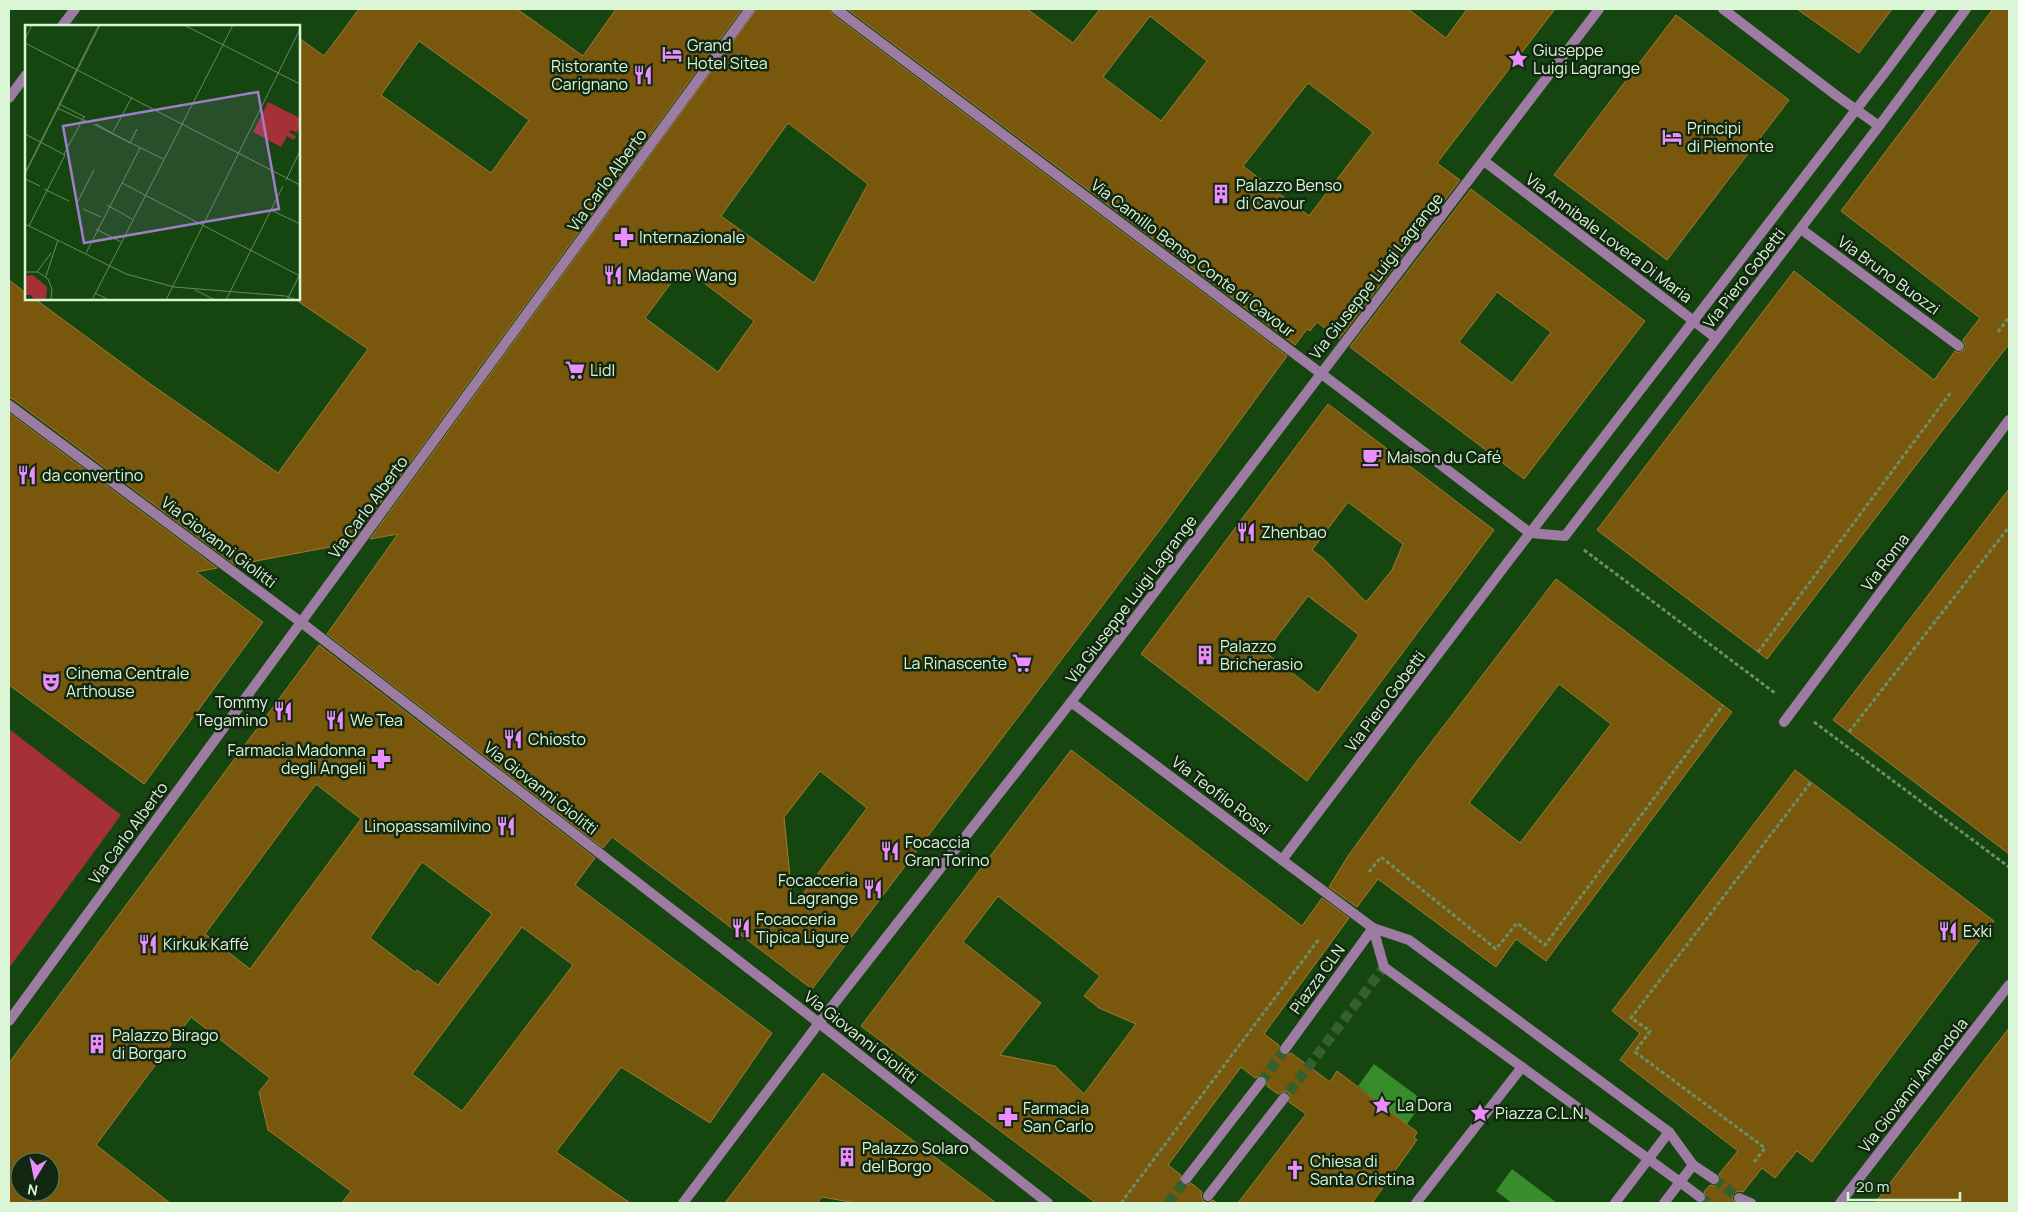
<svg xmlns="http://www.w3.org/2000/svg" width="2018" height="1212" viewBox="0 0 2018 1212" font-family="Manrope,sans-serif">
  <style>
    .green { fill: #a63038 }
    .water { fill: #378d2c }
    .building { fill: #79580d; stroke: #9f7b34; fill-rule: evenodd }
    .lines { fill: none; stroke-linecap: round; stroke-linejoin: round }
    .street-tunnel { stroke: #33602d; stroke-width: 10; stroke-dasharray: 10 5; stroke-linecap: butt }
    .path { stroke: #699164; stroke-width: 3; stroke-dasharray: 4 2.5; stroke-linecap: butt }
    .street { stroke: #9e7ba3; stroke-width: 10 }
    .labels { text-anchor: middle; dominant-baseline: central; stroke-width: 5; stroke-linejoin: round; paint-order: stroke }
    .poi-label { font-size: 16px; fill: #dbf6d7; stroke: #122710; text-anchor: start }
    .street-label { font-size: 16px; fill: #dbf6d7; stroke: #122710 }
    .inset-road { fill: none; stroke: #648c5f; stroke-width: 1 }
    .view { fill: #a17dc9; fill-opacity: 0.15; stroke: #a17dc9; stroke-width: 2.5 }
    .inset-edge { fill: none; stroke: #dbf6d7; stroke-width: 2.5 }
  </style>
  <rect width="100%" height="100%" fill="#15460f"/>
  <!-- green -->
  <path class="green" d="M 9,729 L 121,815 L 9,968 Z"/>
  <!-- water -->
  <g class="water">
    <path d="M 1374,1064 L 1424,1101 L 1407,1124 L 1358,1086 Z"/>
    <path d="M 1512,1169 L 1557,1203 L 1512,1203 L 1496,1191 Z"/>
  </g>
  <!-- building -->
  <g class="building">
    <path d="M 359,9 L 517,9 L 583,56 L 616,9 L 742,9 L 351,543 L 235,565 L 13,399 L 9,398 L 9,280 L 26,293 L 26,299 L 35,299 L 149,383 L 278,473 L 368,349 L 299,302 L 299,38 L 324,56 ZM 419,41 L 529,120 L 491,173 L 381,95 Z"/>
    <path d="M 757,9 L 829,9 L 832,14 L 1287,356 L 1168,519 L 812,989 L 612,837 L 603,848 L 327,634 L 398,534 L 370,539 ZM 788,123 L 868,184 L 814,283 L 721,216 ZM 683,267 L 754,321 L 718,372 L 645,318 ZM 820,771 L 867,808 L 793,907 L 784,817 Z"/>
    <path d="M 847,9 L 1027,9 L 1073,43 L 1100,9 L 1408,9 L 1446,38 L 1467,9 L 1555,9 L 1437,163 L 1460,180 L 1339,339 L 1317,322 L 1310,331 L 1307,329 L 1295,345 ZM 1150,16 L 1207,61 L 1161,121 L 1103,77 ZM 1308,83 L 1373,132 L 1309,216 L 1243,166 Z"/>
    <path d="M 1797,9 L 1892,9 L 1859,53 Z"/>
    <path d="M 1993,9 L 2009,9 L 2009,344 L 1767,659 L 1597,530 L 1794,271 L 1934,380 L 1955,351 L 1959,353 L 1964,350 L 1966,346 L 1963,340 L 1980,318 L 1841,211 Z"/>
    <path d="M 1676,15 L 1789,100 L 1667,260 L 1554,175 Z"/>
    <path d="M 1471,189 L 1645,321 L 1524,479 L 1350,347 ZM 1497,292 L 1551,332 L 1512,383 L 1459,342 Z"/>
    <path d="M 1328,404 L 1494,530 L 1307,781 L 1141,654 ZM 1348,502 L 1403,544 L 1392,570 L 1366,602 L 1323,558 L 1312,550 ZM 1308,596 L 1359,635 L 1318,693 L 1265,652 Z"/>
    <path d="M 9,413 L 217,568 L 196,572 L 263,622 L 144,784 L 9,685 Z"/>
    <path d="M 2009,489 L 2009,854 L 1833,720 Z"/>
    <path d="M 1556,579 L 1732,712 L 1546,961 L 1516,939 L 1496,967 L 1378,879 L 1357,907 L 1329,887 L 1348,856 L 1417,761 ZM 1559,684 L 1611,724 L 1520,843 L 1469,803 Z"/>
    <path d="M 319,645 L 595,858 L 575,885 L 772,1033 L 710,1123 L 621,1067 L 556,1152 L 630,1203 L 342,1203 L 351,1191 L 268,1130 L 259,1092 L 270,1078 L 191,1017 L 96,1145 L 170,1203 L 9,1203 L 9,1063 ZM 316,784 L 361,819 L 250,969 L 205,934 ZM 422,862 L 492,914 L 438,985 L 417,970 L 415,972 L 370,938 ZM 522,927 L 573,965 L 462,1111 L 412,1074 ZM 20,1162 L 50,1162 L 50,1192 L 20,1192 Z"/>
    <path d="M 1071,750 L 1302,926 L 1322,898 L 1349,918 L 1264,1034 L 1279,1045 L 1279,1051 L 1281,1055 L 1287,1055 L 1291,1053 L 1330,1082 L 1337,1071 L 1417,1132 L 1414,1138 L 1417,1140 L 1372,1203 L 1238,1203 L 1306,1114 L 1289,1102 L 1290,1096 L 1288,1092 L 1282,1092 L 1278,1094 L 1267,1086 L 1267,1080 L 1265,1076 L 1259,1076 L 1255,1078 L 1241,1067 L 1168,1165 L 1181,1175 L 1180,1181 L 1182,1185 L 1188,1185 L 1191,1183 L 1202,1192 L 1201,1196 L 1203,1201 L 1208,1203 L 1213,1200 L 1217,1203 L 1096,1203 L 861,1026 ZM 998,896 L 1100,976 L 1084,996 L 1099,1008 L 1136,1024 L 1084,1094 L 1055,1066 L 1000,1055 L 1041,1003 L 963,942 Z"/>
    <path d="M 1795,770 L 1994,921 L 1812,1162 L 1797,1151 L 1775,1178 L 1762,1168 L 1743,1192 L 1739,1191 L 1734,1193 L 1732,1198 L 1735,1203 L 1703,1203 L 1707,1198 L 1704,1192 L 1710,1185 L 1714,1186 L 1719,1183 L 1721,1179 L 1719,1174 L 1738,1151 L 1620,1060 L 1640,1033 L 1612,1011 Z"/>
    <path d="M 2009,1028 L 2009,1203 L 1875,1203 L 1916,1149 Z"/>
    <path d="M 823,1073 L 891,1124 L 996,1203 L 856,1203 L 822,1197 L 817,1203 L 725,1203 Z"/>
  </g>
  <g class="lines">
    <!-- street-tunnel -->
    <g class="street-tunnel">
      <path d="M 1261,1082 L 1285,1049"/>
      <path d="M 1280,1104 L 1384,967"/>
      <path d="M 1714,1179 L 1739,1198"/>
      <path d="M 1700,1197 L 1708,1203"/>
      <path d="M 1168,1203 L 1186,1179"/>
    </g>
    <!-- path -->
    <g class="path">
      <path d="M 1998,332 L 2009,317"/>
      <path d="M 1584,550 L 1775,693"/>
      <path d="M 1758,652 L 1951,392"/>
      <path d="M 1814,722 L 2009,867"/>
      <path d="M 1849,732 L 2009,527"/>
      <path d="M 1369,872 L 1381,857 L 1496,949 L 1517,923 L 1545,945 L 1723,705"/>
      <path d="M 1754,1162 L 1765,1148 L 1635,1052 L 1650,1031 L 1631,1018 L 1811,782"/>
      <path d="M 1121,1203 L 1319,939"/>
    </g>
    <!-- street -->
    <g class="street">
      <path d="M 836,9 L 1343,390 L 1530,533"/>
      <path d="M 1723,9 L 1837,96 L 1879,126"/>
      <path d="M 62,26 L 75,9"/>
      <path d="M 9,98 L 26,75"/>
      <path d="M 1484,161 L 1716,338"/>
      <path d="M 1801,229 L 1959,346"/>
      <path d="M 9,405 L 302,623 L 819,1023 L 1048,1203"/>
      <path d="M 1530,533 L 1565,536 L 1879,126 L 1966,9"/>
      <path d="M 1071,702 L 1373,928 L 1409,940 L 1669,1132 L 1693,1165 L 1714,1179"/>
      <path d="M 1784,722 L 2009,420"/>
      <path d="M 1282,860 L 1510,559 L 1889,67 L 1932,9"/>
      <path d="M 1373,928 L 1384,967 L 1680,1182 L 1693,1165"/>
      <path d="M 9,1021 L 750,9"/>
      <path d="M 1285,1049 L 1373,928"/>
      <path d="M 1186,1179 L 1261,1082"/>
      <path d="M 1208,1196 L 1284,1098"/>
      <path d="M 1739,1198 L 1751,1203"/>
      <path d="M 683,1203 L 819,1023 L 1071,702 L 1599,9"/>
      <path d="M 1416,1203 L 1522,1067"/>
      <path d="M 1615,1203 L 1669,1132"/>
      <path d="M 1664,1203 L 1680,1182 L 1700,1197"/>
      <path d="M 1840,1203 L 2009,985"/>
    </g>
  </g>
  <!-- icons -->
  <defs>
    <symbol id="hotel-bare" viewBox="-9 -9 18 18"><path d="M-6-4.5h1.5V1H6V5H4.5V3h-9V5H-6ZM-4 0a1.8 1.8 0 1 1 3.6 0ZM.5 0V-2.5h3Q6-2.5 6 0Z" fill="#eb8dfc" stroke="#122710" stroke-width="2.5" paint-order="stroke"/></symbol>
    <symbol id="sight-bare" viewBox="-9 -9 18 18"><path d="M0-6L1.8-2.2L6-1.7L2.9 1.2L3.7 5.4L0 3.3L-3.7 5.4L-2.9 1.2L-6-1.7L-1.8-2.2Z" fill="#eb8dfc" stroke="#122710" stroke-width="2.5" paint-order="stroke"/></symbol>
    <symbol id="restaurant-bare" viewBox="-9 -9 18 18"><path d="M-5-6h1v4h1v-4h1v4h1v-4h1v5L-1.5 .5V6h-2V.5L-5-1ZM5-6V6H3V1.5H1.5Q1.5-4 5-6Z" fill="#eb8dfc" stroke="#122710" stroke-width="2.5" paint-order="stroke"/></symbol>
    <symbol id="building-bare" viewBox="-9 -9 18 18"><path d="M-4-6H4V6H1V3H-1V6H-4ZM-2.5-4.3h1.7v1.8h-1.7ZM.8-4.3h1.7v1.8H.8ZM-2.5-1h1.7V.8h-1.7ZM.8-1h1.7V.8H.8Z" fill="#eb8dfc" stroke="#122710" stroke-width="2.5" paint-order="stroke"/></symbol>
    <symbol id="pharmacy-bare" viewBox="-9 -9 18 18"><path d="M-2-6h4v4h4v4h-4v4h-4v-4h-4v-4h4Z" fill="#eb8dfc" stroke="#122710" stroke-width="2.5" paint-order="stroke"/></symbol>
    <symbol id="supermarket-bare" viewBox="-9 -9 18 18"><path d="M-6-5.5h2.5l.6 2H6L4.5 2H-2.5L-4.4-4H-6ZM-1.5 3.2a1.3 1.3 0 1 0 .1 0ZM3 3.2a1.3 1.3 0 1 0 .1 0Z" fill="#eb8dfc" stroke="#122710" stroke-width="2.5" paint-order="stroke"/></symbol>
    <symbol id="cafe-bare" viewBox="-9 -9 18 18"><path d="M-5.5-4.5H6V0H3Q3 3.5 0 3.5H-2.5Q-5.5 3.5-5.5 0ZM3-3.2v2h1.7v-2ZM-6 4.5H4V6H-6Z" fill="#eb8dfc" stroke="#122710" stroke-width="2.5" paint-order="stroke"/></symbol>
    <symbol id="theatre-bare" viewBox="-9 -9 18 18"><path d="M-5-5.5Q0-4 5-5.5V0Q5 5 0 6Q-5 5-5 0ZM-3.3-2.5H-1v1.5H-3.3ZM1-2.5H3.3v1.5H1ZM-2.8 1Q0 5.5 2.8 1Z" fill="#eb8dfc" stroke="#122710" stroke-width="2.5" paint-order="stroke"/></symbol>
    <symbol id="church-bare" viewBox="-9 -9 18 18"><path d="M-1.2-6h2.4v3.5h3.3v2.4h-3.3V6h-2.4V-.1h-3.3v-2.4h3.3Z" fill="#eb8dfc" stroke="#122710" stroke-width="2.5" paint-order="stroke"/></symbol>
  </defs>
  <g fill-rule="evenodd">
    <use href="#hotel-bare" x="658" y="40" width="28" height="28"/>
    <use href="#sight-bare" x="1504" y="45" width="28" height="28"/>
    <use href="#restaurant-bare" x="629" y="61" width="28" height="28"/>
    <use href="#hotel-bare" x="1658" y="123" width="28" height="28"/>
    <use href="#building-bare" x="1207" y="180" width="28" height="28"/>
    <use href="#pharmacy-bare" x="610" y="223" width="28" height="28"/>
    <use href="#restaurant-bare" x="599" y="261" width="28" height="28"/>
    <use href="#supermarket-bare" x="561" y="356" width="28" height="28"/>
    <use href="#cafe-bare" x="1358" y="443" width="28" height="28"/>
    <use href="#restaurant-bare" x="13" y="461" width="28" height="28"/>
    <use href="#restaurant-bare" x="1232" y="518" width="28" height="28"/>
    <use href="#building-bare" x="1191" y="641" width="28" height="28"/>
    <use href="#supermarket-bare" x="1008" y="649" width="28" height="28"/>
    <use href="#theatre-bare" x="37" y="668" width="28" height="28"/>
    <use href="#restaurant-bare" x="269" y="697" width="28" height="28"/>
    <use href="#restaurant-bare" x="321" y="706" width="28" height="28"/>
    <use href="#restaurant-bare" x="499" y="725" width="28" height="28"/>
    <use href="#pharmacy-bare" x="367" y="745" width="28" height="28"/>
    <use href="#restaurant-bare" x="492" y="812" width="28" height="28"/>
    <use href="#restaurant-bare" x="876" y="837" width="28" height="28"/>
    <use href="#restaurant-bare" x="859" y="875" width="28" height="28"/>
    <use href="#restaurant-bare" x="727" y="914" width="28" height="28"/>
    <use href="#restaurant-bare" x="1934" y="917" width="28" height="28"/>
    <use href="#restaurant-bare" x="134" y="930" width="28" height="28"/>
    <use href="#building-bare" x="83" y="1030" width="28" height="28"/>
    <use href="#sight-bare" x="1368" y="1091" width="28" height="28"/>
    <use href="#sight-bare" x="1466" y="1099" width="28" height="28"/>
    <use href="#pharmacy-bare" x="994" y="1103" width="28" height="28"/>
    <use href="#building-bare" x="833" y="1143" width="28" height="28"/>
    <use href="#church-bare" x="1281" y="1156" width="28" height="28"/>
  </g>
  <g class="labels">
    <!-- poi labels -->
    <g class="poi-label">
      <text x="687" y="45">Grand<tspan x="687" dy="18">Hotel Sitea</tspan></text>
      <text x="1533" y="50">Giuseppe<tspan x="1533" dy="18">Luigi Lagrange</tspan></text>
      <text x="628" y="66" text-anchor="end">Ristorante<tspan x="628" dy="18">Carignano</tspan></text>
      <text x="1687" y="128">Principi<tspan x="1687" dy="18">di Piemonte</tspan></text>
      <text x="1236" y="185">Palazzo Benso<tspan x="1236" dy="18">di Cavour</tspan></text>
      <text x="639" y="237">Internazionale</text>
      <text x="628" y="275">Madame Wang</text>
      <text x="590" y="370">Lidl</text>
      <text x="1387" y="457">Maison du Café</text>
      <text x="42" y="475">da convertino</text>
      <text x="1261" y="532">Zhenbao</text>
      <text x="1220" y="646">Palazzo<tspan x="1220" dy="18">Bricherasio</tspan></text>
      <text x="1007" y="663" text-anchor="end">La Rinascente</text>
      <text x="66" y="673">Cinema Centrale<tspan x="66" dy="18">Arthouse</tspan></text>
      <text x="268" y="702" text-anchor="end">Tommy<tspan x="268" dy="18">Tegamino</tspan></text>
      <text x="350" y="720">We Tea</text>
      <text x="528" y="739">Chiosto</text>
      <text x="366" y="750" text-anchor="end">Farmacia Madonna<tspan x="366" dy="18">degli Angeli</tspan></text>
      <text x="491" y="826" text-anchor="end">Linopassamilvino</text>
      <text x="905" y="842">Focaccia<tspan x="905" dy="18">Gran Torino</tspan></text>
      <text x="858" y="880" text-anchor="end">Focacceria<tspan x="858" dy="18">Lagrange</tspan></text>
      <text x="756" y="919">Focacceria<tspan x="756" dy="18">Tipica Ligure</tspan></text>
      <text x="1963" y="931">Exki</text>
      <text x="163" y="944">Kirkuk Kaffé</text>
      <text x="112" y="1035">Palazzo Birago<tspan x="112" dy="18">di Borgaro</tspan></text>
      <text x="1397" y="1105">La Dora</text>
      <text x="1023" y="1108">Farmacia<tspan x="1023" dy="18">San Carlo</tspan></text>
      <text x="1495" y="1113">Piazza C.L.N.</text>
      <text x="862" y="1148">Palazzo Solaro<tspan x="862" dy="18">del Borgo</tspan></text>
      <text x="1310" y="1161">Chiesa di<tspan x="1310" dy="18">Santa Cristina</tspan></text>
    </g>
    <!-- street labels -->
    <g class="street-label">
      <text transform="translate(607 180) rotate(-54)">Via Carlo Alberto</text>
      <text transform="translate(1609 238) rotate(37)">Via Annibale Lovera Di Maria</text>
      <text transform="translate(1193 258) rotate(37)">Via Camillo Benso Conte di Cavour</text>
      <text transform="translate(1889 275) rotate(36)">Via Bruno Buozzi</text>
      <text transform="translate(1376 276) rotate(-52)">Via Giuseppe Luigi Lagrange</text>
      <text transform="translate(1744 278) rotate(-52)">Via Piero Gobetti</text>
      <text transform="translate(368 507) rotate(-54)">Via Carlo Alberto</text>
      <text transform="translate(219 542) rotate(37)">Via Giovanni Giolitti</text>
      <text transform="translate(1885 562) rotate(-53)">Via Roma</text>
      <text transform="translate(1131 599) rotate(-53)">Via Giuseppe Luigi Lagrange</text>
      <text transform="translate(1385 701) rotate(-53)">Via Piero Gobetti</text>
      <text transform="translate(541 788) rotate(38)">Via Giovanni Giolitti</text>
      <text transform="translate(1221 795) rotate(37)">Via Teofilo Rossi</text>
      <text transform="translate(128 833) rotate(-54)">Via Carlo Alberto</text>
      <text transform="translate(1317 979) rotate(-54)">Piazza CLN</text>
      <text transform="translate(861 1037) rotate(38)">Via Giovanni Giolitti</text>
      <text transform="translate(1913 1085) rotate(-52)">Via Giovanni Amendola</text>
    </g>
  </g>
  <!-- overview -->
  <g transform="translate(25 25)">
    <rect width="275" height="275" fill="#15460f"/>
    <path d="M 243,77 L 275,93 L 273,108 L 266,105 L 264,107 L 271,111 L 269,115 L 262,111 L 256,122 L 228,107 ZM 8,250 L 22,262 L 21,275 L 9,275 L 6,270 L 0,270 L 0,251 Z" fill="#a63038"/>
    <path class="inset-road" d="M 159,0 L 275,59M 0,14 L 7,0M 0,18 L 275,160M 34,79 L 60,92M 32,83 L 65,98M 68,99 L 138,134M 71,99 L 105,118M 88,107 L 107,72M 0,109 L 40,130 L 4,201M 105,118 L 112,104M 39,129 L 59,92M 0,148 L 74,0M 0,149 L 75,0M 0,154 L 15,161M 261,155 L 275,126M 97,158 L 275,251M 19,164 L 44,176M 51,180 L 69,145M 82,180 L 107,194M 58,184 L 76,192M 246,185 L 275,199M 0,199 L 101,249 L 149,262 L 261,271 L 271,275M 71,204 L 96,217M 61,228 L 115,123M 0,247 L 13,247 L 23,254 L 27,264 L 26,275M 12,247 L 26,228M 21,251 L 33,215M 170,265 L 190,275M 70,268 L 84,275M 67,275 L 208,0M 141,275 L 275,4M 201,275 L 258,161M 262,275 L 275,249"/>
    <path class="view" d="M 233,67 L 254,184 L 59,218 L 38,101 Z"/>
    <rect width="275" height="275" class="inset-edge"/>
  </g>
  <!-- border -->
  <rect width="2018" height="1212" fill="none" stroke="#dbf6d7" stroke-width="20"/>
  <!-- north arrow -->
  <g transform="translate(35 1177) rotate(190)"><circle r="24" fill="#122710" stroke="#627a60"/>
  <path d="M0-4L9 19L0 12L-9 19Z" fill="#eb8dfc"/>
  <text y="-8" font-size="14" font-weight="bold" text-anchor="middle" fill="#dbf6d7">N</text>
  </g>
  <!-- scale -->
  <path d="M1848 1192v8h112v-8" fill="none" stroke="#dbf6d7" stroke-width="2.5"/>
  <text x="1856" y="1192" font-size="15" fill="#dbf6d7" stroke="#122710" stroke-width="4" paint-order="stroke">20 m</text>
</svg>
